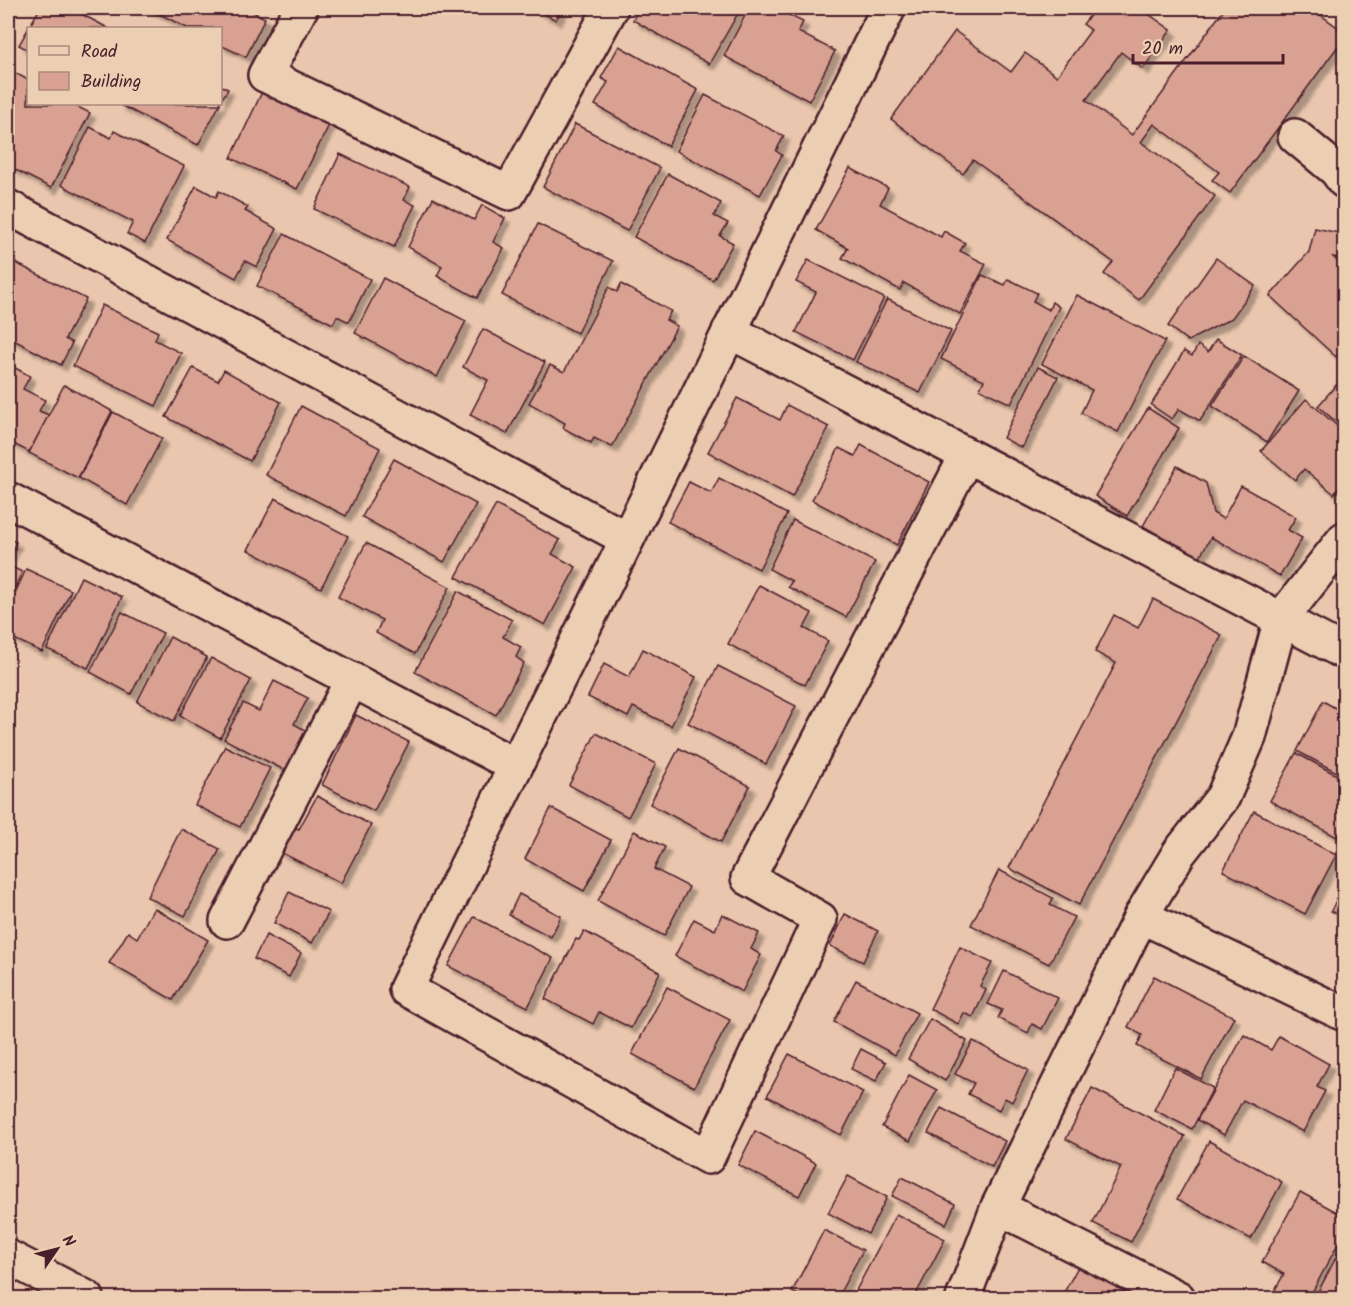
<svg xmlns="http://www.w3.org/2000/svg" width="1352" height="1306" viewBox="0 0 1352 1306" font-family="Kalam,sans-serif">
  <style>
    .building { fill: #d8a191; stroke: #4a1f2b; stroke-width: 1.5; filter: url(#shadow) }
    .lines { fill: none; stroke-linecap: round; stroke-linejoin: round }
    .minor-casing { stroke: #4a1f2b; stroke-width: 38 }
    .trunk-casing { stroke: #4a1f2b; stroke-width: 38 }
    .minor { stroke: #eccfb3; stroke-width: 33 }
    .trunk { stroke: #eccfb3; stroke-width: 33 }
  </style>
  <defs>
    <filter id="shadow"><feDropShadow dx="5.5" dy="5.5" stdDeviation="1.5" flood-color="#0004"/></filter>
  </defs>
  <rect width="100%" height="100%" fill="#e9c6ad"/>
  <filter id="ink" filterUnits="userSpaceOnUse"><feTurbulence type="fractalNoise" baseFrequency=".0167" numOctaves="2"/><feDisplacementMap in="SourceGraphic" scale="12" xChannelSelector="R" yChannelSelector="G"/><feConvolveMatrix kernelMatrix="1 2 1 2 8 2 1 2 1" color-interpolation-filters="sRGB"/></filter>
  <g filter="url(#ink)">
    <!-- building -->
    <g class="building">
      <path d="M 40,8 L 70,8 L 108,28 L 28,28 L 28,50 L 19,45 Z"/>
      <path d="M 148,8 L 245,8 L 265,18 L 246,57 L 220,45 L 220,28 L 187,28 Z"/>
      <path d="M 533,8 L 562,8 L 556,20 Z"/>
      <path d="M 639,8 L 741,8 L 709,64 L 633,20 Z"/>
      <path d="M 749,8 L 774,8 L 803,22 L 798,32 L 835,51 L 809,101 L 724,56 Z"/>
      <path d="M 1096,8 L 1140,8 L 1171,30 L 1143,69 L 1121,52 L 1086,100 L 1132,135 L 1225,8 L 1311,8 L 1344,32 L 1344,38 L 1230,193 L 1212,180 L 1219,172 L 1154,124 L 1141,142 L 1215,196 L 1139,300 L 1104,274 L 1113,262 L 973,160 L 963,174 L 891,119 L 955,31 L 1011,72 L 1025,53 L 1057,76 L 1091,30 L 1083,24 Z"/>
      <path d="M 619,46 L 698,90 L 668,146 L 595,105 L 608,82 L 601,78 Z"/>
      <path d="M 8,69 L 28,80 L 28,104 L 72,104 L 90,113 L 51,188 L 8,166 Z"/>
      <path d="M 220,85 L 228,89 L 220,102 Z"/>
      <path d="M 262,92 L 329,125 L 297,189 L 231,158 Z"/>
      <path d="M 705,95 L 784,136 L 776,151 L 782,155 L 760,195 L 676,151 Z"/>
      <path d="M 119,104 L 220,104 L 198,145 Z"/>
      <path d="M 575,124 L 660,168 L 627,231 L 543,187 Z"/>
      <path d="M 90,127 L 111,138 L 114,131 L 184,166 L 145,243 L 127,234 L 133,222 L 61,185 Z"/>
      <path d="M 340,154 L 410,187 L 404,200 L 415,205 L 394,247 L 314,209 Z"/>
      <path d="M 850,168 L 888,188 L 880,204 L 941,237 L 944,231 L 965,243 L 960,251 L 986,264 L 960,314 L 904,283 L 900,290 L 842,258 L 848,248 L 816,230 Z"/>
      <path d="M 668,174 L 721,203 L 714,216 L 728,223 L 720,236 L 733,243 L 713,280 L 634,237 Z"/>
      <path d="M 196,186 L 216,197 L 219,191 L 248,207 L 245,211 L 277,229 L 257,267 L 245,261 L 236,278 L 167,240 Z"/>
      <path d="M 433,198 L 474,220 L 482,205 L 505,218 L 493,242 L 504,248 L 477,298 L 437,276 L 442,266 L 408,247 Z"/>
      <path d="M 538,224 L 613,261 L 577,333 L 502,295 Z"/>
      <path d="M 1315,228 L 1344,234 L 1344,259 L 1333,257 L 1344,268 L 1344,347 L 1336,357 L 1270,296 L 1309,252 Z"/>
      <path d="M 284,234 L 370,279 L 349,322 L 337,316 L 333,324 L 257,286 Z"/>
      <path d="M 1216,258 L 1255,286 L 1232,318 L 1188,341 L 1168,326 Z"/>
      <path d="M 8,259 L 86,299 L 65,339 L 72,343 L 61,365 L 8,337 Z"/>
      <path d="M 808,260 L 884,298 L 853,360 L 796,332 L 816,292 L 796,282 Z"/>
      <path d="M 982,275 L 1005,285 L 1008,279 L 1037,293 L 1033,301 L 1049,310 L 1052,302 L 1059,307 L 1011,404 L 980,389 L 984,380 L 941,359 Z"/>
      <path d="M 383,278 L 466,321 L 437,377 L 355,333 Z"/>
      <path d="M 621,284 L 671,311 L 666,320 L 677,326 L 612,447 L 594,438 L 591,443 L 563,428 L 565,423 L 529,403 L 550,365 L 564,372 L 609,287 L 617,292 Z"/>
      <path d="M 1077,295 L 1165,341 L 1118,432 L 1081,413 L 1092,390 L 1042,364 Z"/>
      <path d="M 887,299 L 951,331 L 920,393 L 856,362 Z"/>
      <path d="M 102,305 L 158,332 L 155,340 L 181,353 L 156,406 L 73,366 Z"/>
      <path d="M 483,329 L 545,362 L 507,434 L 470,415 L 488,380 L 463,367 Z"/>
      <path d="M 1216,339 L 1242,355 L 1200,421 L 1179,409 L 1172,419 L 1151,405 L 1184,351 L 1192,356 L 1198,345 L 1208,352 Z"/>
      <path d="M 1244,356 L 1299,391 L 1267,442 L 1212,406 Z"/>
      <path d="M 8,364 L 30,376 L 23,389 L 45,400 L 39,411 L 49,415 L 29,452 L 8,441 Z"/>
      <path d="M 1038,367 L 1058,377 L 1022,448 L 1003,438 Z"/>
      <path d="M 193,368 L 218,381 L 224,370 L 281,402 L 250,461 L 166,417 Z"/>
      <path d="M 1344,376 L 1344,429 L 1318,406 Z"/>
      <path d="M 64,385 L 112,411 L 78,478 L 29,453 Z"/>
      <path d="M 737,398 L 780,420 L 787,405 L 829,427 L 792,497 L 708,452 Z"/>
      <path d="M 1306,399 L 1344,432 L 1344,481 L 1334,494 L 1304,469 L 1295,480 L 1261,451 Z"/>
      <path d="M 301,406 L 380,448 L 346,516 L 266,475 Z"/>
      <path d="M 1148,408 L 1179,428 L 1127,516 L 1095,496 Z"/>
      <path d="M 113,412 L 162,438 L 127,505 L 79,478 Z"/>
      <path d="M 861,445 L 929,482 L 897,545 L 812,500 L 839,448 L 855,456 Z"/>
      <path d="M 394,459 L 476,504 L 444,562 L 362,517 Z"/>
      <path d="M 1177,466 L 1206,483 L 1213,513 L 1223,519 L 1241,486 L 1296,517 L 1288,530 L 1302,538 L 1280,576 L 1211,537 L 1199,558 L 1143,526 Z"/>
      <path d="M 719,478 L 787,514 L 759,569 L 668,522 L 689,482 L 711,493 Z"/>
      <path d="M 275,498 L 348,536 L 321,588 L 248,550 Z"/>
      <path d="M 496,505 L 560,540 L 552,554 L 576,567 L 545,625 L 456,577 Z"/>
      <path d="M 793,520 L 875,562 L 846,617 L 788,587 L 792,581 L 769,569 Z"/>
      <path d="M 8,538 L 16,542 L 8,559 Z"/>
      <path d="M 366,543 L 450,587 L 415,654 L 376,633 L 382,620 L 338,597 Z"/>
      <path d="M 8,565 L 22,572 L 8,602 Z"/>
      <path d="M 26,569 L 71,590 L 42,652 L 8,636 L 8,609 Z"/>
      <path d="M 81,577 L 122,597 L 88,668 L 47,649 Z"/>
      <path d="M 759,585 L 812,613 L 804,628 L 828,641 L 805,685 L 728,644 Z"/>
      <path d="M 458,591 L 512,620 L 503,637 L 521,647 L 516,657 L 524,663 L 496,715 L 415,672 Z"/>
      <path d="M 1153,599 L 1222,635 L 1079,905 L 1009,868 L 1116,663 L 1095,652 L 1114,615 L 1138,628 Z"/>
      <path d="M 122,612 L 163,633 L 131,694 L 90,672 Z"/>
      <path d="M 170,637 L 207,657 L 174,721 L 137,702 Z"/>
      <path d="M 643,649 L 696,677 L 671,726 L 633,707 L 628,717 L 588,697 L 604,664 L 629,677 Z"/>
      <path d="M 211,658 L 251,680 L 220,738 L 180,716 Z"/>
      <path d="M 718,666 L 796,706 L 766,764 L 688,723 Z"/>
      <path d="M 274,681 L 308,698 L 294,724 L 307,731 L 286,771 L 224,739 L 243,703 L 259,711 Z"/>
      <path d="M 1323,701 L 1344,713 L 1344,776 L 1297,751 Z"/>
      <path d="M 356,715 L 409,742 L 374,811 L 322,785 Z"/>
      <path d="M 596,733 L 656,764 L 628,817 L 569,785 Z"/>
      <path d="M 225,746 L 270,768 L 240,827 L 195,805 Z"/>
      <path d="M 679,748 L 750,786 L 721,842 L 650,804 Z"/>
      <path d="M 1296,753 L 1344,779 L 1344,823 L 1337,837 L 1270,801 Z"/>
      <path d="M 317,796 L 371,825 L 341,883 L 278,851 L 291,826 L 299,829 Z"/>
      <path d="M 551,808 L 611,840 L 584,891 L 525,859 Z"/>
      <path d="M 1254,811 L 1336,855 L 1305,914 L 1223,871 Z"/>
      <path d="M 181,829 L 220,849 L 185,916 L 147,897 Z"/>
      <path d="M 634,831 L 665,847 L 654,869 L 689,887 L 664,936 L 598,901 Z"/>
      <path d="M 999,870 L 1053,898 L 1050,905 L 1074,917 L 1049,964 L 971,925 Z"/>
      <path d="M 1344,884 L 1344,918 L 1331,911 Z"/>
      <path d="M 289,892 L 329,912 L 312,943 L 274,923 Z"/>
      <path d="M 519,894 L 561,916 L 551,937 L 509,915 Z"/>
      <path d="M 154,908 L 208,940 L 173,1000 L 109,963 L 128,932 L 137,938 Z"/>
      <path d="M 722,914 L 759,933 L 751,949 L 761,955 L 742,992 L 675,956 L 694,919 L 715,930 Z"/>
      <path d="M 845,914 L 878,931 L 863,962 L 830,946 Z"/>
      <path d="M 474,917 L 553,958 L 528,1007 L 448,966 Z"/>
      <path d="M 584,931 L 660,972 L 631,1028 L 599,1012 L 593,1024 L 545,999 L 576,939 L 579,940 Z"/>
      <path d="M 266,935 L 301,953 L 289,977 L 254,959 Z"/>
      <path d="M 960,947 L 992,963 L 980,986 L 986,990 L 973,1017 L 964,1013 L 958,1024 L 930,1009 Z"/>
      <path d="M 1004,971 L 1058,998 L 1042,1029 L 1032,1024 L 1028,1033 L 998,1018 L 1002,1010 L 988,1004 Z"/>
      <path d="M 1154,976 L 1234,1017 L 1201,1079 L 1137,1046 L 1142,1035 L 1128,1027 Z"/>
      <path d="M 856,980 L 917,1013 L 895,1055 L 834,1022 Z"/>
      <path d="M 667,987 L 730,1020 L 694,1087 L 632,1054 Z"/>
      <path d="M 930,1019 L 967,1041 L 945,1081 L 908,1059 Z"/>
      <path d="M 1244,1035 L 1271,1050 L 1279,1036 L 1329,1064 L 1317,1087 L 1325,1091 L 1303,1132 L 1243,1100 L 1224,1135 L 1197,1120 Z"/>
      <path d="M 973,1041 L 1028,1070 L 1012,1102 L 1005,1098 L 999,1110 L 968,1094 L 974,1083 L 955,1074 Z"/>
      <path d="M 861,1049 L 886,1062 L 876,1081 L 851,1069 Z"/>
      <path d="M 789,1054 L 863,1092 L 841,1135 L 767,1096 Z"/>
      <path d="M 1175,1068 L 1213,1088 L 1192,1129 L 1154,1110 Z"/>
      <path d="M 909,1075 L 937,1090 L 910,1141 L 882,1127 Z"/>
      <path d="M 1092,1088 L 1185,1136 L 1131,1242 L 1093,1223 L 1121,1167 L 1066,1139 Z"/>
      <path d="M 941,1108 L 1005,1141 L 992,1167 L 928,1133 Z"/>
      <path d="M 755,1131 L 816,1163 L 799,1196 L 738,1165 Z"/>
      <path d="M 1209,1141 L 1282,1182 L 1251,1239 L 1177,1199 Z"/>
      <path d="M 848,1176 L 887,1197 L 868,1234 L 828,1213 Z"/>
      <path d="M 902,1177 L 955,1204 L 946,1224 L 892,1196 Z"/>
      <path d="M 1300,1192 L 1344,1216 L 1344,1233 L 1309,1298 L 1279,1298 L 1272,1295 L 1284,1274 L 1262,1262 Z"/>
      <path d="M 896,1214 L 945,1239 L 914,1298 L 852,1298 Z"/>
      <path d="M 824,1230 L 863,1250 L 837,1298 L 804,1298 L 792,1292 Z"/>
      <path d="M 1344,1242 L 1344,1298 L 1325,1298 L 1317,1294 Z"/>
      <path d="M 1079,1265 L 1143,1298 L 1061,1298 Z"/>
    </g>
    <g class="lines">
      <defs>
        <g id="minor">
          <path d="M 301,8 L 265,75 L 509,193 L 611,8"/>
          <path d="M 888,9 L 406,989 L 708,1157 L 820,919 L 748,878 L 967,455"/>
          <path d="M 1295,136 L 1336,170 L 1344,181"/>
          <path d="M 8,207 L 627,539"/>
          <path d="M 729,331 L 1344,652"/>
          <path d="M 8,499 L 516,766"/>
          <path d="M 1141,916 L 1344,1014"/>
          <path d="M 227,921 L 352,680"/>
          <path d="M 998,1207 L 1178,1298"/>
          <path d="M 963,1298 L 998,1207 L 1141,916 L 1179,853 L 1223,797 L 1249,737 L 1281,619 L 1344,539"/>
        </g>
        <path id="trunk" d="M 8,1257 L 87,1298"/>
      </defs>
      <!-- minor casing -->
      <use href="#minor" class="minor-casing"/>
      <!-- trunk casing -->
      <use href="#trunk" class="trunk-casing"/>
      <!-- minor -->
      <use href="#minor" class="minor"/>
      <!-- trunk -->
      <use href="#trunk" class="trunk"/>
    </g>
  </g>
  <!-- margin -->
  <rect width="1352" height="1306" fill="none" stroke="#eccfb3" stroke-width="30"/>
  <rect x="15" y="15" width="1322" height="1276" fill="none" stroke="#4a1f2b" stroke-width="2" filter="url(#ink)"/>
  <!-- legend -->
  <rect x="27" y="27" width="195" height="78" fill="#eccfb3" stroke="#ab897d" stroke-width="1.5"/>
  <rect x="39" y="46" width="30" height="9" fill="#eccfb3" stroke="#ab897d" stroke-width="1.5"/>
  <text x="81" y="57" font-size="18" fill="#4a1f2b">Road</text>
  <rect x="39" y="72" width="30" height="18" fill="#d8a191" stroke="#ab897d" stroke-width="1.5"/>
  <text x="81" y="87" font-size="18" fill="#4a1f2b">Building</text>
  <!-- north arrow -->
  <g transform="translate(57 1249) rotate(55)" stroke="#eccfb3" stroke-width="4.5" paint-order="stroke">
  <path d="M0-4.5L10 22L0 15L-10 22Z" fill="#4a1f2b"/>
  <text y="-9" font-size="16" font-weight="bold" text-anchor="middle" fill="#4a1f2b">N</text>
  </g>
  <!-- scale -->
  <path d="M1133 54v9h150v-9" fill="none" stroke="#4a1f2b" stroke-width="3"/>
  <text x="1142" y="54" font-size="18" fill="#4a1f2b" stroke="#eccfb3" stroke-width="4.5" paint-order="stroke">20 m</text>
</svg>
